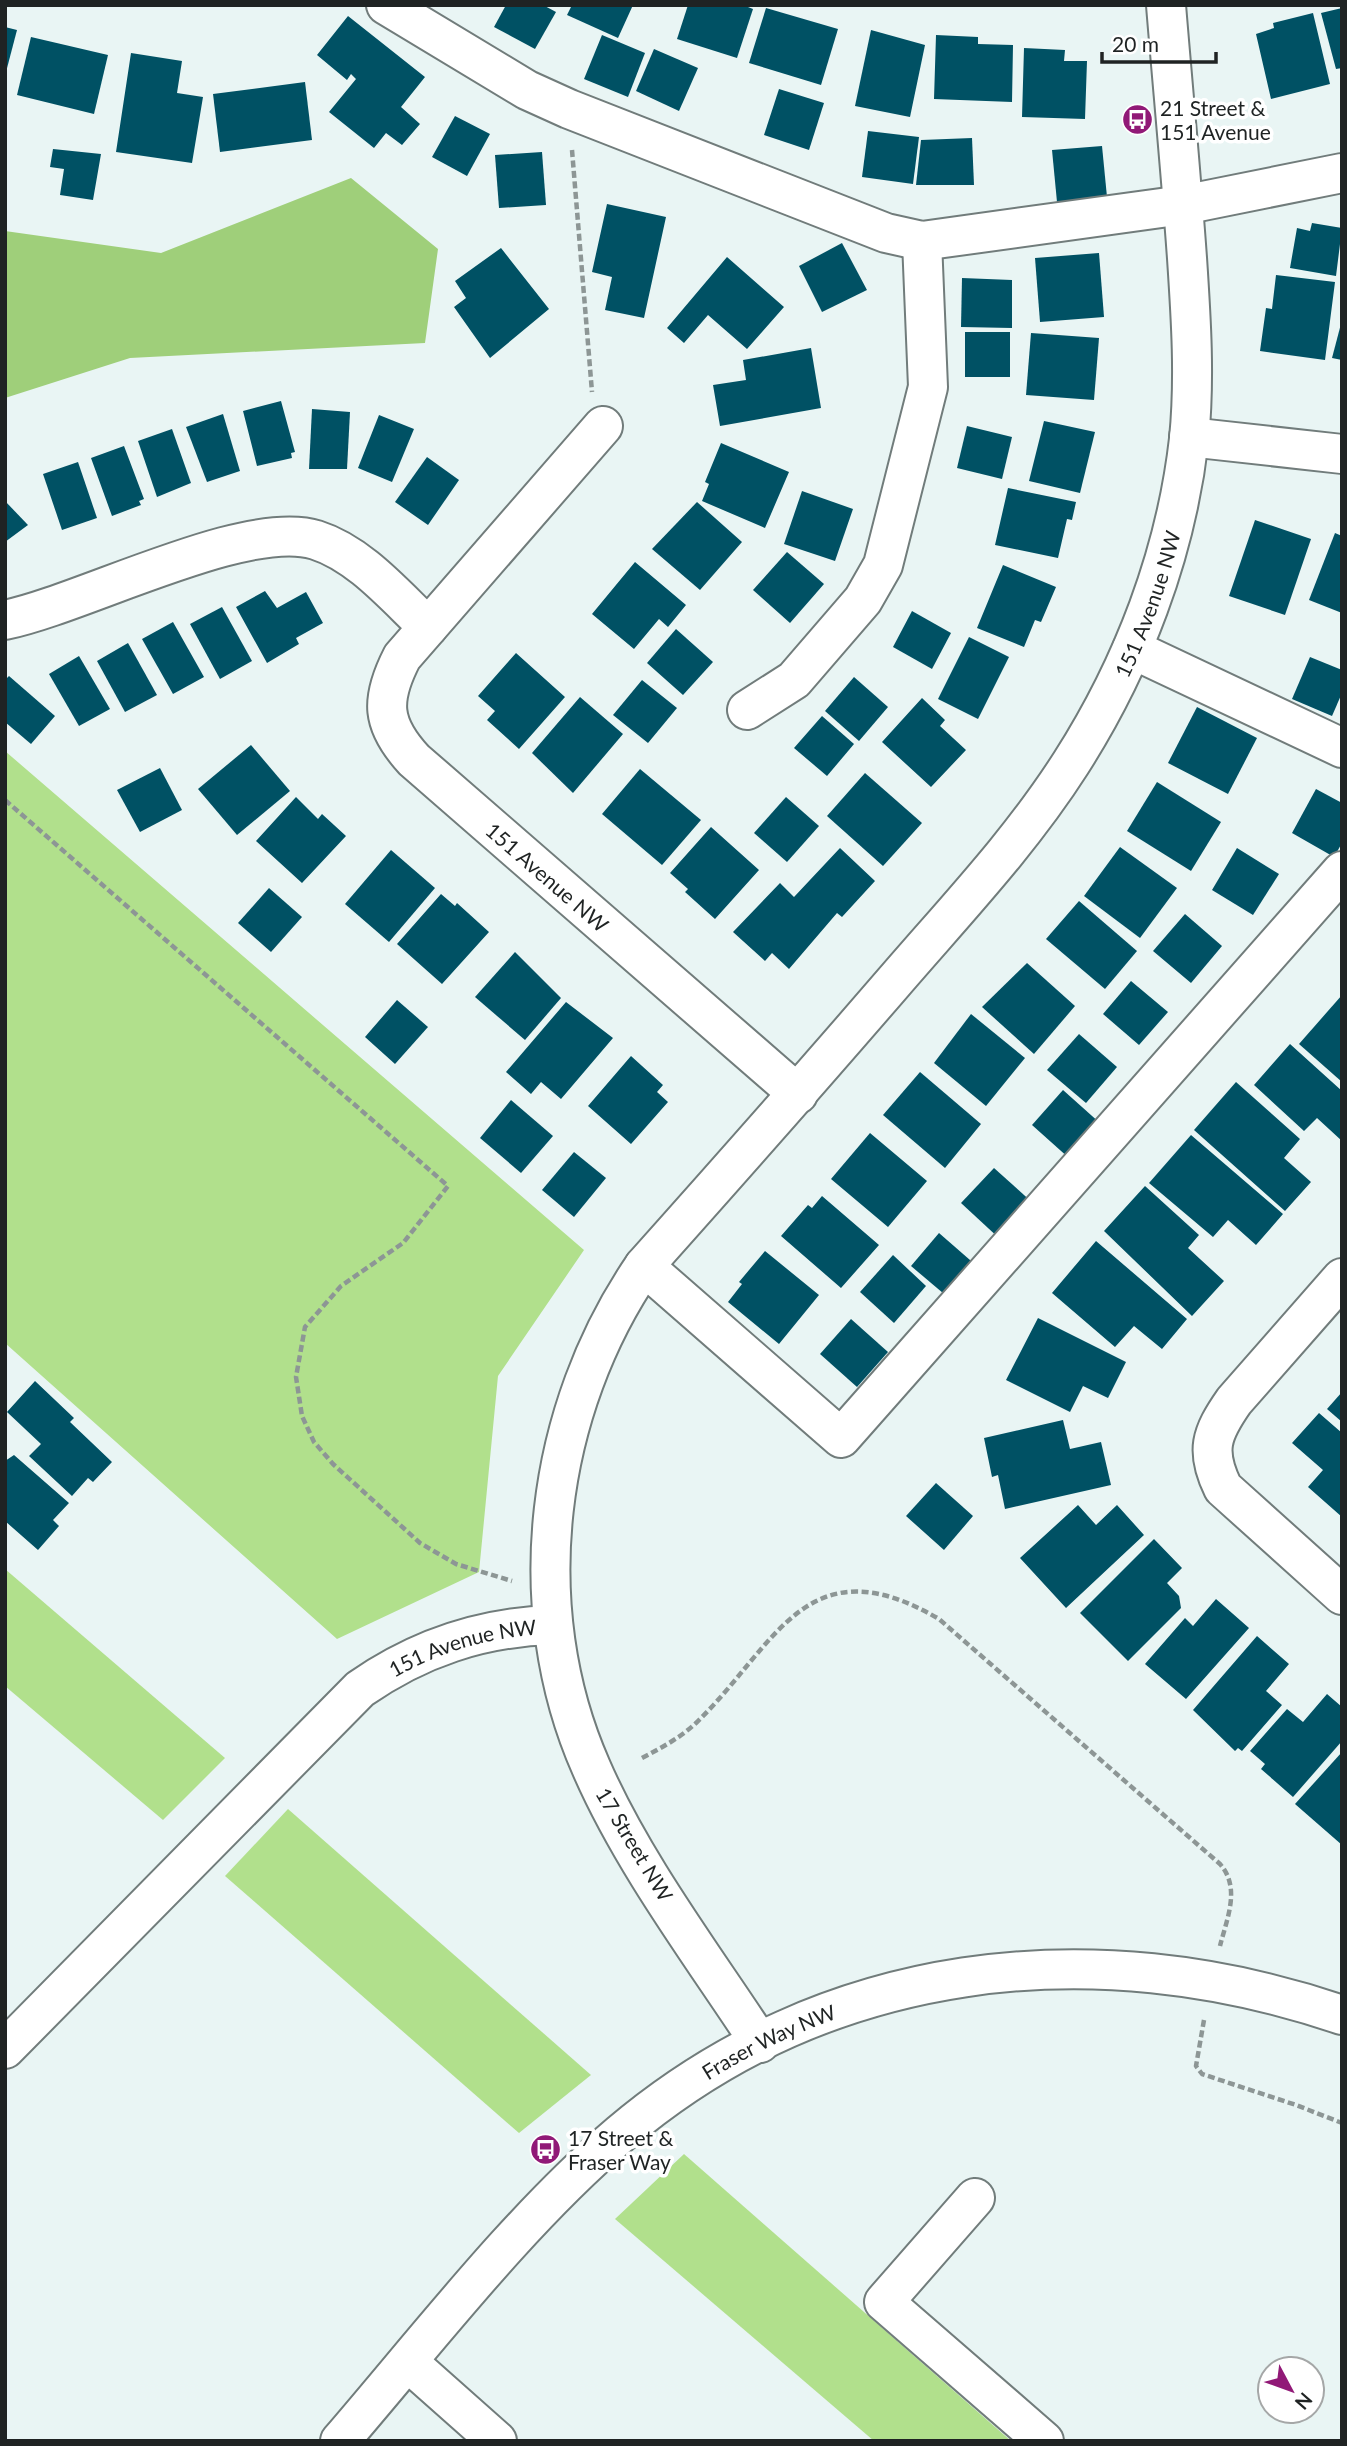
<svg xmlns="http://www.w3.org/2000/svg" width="1347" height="2446" viewBox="0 0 1347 2446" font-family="Lato,sans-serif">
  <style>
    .green { fill: #b1e08c }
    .forest { fill: #9fcf7a }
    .building { fill: #005164 }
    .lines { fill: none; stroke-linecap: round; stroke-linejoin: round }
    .minor-casing { stroke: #717c7b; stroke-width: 42 }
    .path { stroke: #8d9695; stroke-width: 4.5; stroke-dasharray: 7 3.5; stroke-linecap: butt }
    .minor { stroke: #fff; stroke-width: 38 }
    .labels { text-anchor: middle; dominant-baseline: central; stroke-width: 7; stroke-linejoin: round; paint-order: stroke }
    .poi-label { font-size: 21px; fill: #1f2323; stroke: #fff; text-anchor: start }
    .street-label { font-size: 21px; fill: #1f2323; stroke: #fff }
  </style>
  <rect width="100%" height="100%" fill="#e9f5f4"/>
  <!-- green -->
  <g class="green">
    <path d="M 5,751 L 584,1250 L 498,1376 L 479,1572 L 337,1639 L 5,1343 Z"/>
    <path d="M 5,1569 L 225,1758 L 163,1820 L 5,1686 Z"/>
    <path d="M 288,1809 L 591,2075 L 519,2133 L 225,1876 Z"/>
    <path d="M 684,2154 L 1011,2441 L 874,2441 L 615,2219 Z"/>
  </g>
  <!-- forest -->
  <path class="forest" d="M 351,178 L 438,249 L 425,343 L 130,358 L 5,398 L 5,231 L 161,253 Z"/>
  <!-- building -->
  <g class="building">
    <path d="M 506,5 L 543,5 L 556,12 L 535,49 L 494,27 Z"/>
    <path d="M 572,5 L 633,5 L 618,38 L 567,15 Z"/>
    <path d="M 688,5 L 743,5 L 753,9 L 737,58 L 677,39 Z"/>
    <path d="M 766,8 L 838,29 L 821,85 L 749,63 Z"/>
    <path d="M 1342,8 L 1342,68 L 1336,69 L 1321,13 Z"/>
    <path d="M 1313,13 L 1330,84 L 1271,99 L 1256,34 L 1274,28 L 1273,23 Z"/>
    <path d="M 348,16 L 425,77 L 401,107 L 420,124 L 402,145 L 386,133 L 374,148 L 329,112 L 356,79 L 351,74 L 347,80 L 317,55 Z"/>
    <path d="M 5,27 L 17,30 L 6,72 L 5,72 Z"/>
    <path d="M 871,30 L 925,45 L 910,117 L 855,106 Z"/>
    <path d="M 602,35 L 645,53 L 628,97 L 584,79 Z"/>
    <path d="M 936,35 L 978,37 L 978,44 L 1013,45 L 1012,102 L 934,99 Z"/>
    <path d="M 31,37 L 108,55 L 94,114 L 17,95 Z"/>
    <path d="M 1024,48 L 1065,50 L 1064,61 L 1087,61 L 1085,119 L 1022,117 Z"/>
    <path d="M 654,49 L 698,68 L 679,111 L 636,91 Z"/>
    <path d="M 131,53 L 182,61 L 177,93 L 203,97 L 192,163 L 116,152 Z"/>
    <path d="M 305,82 L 312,140 L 220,152 L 213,94 Z"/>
    <path d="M 779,89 L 824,103 L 809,150 L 764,135 Z"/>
    <path d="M 455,116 L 490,134 L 467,176 L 432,157 Z"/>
    <path d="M 868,131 L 919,137 L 913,184 L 862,177 Z"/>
    <path d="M 972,138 L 974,185 L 916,185 L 921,140 Z"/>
    <path d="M 1102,146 L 1107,197 L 1057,202 L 1052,150 Z"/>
    <path d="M 53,149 L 101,154 L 93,200 L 60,195 L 64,169 L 50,167 Z"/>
    <path d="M 542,152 L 546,205 L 499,208 L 495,155 Z"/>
    <path d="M 607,204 L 666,217 L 644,318 L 605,310 L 612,277 L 592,272 Z"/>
    <path d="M 1312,223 L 1342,228 L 1336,276 L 1290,268 L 1297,228 L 1310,231 Z"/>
    <path d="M 842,243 L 867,290 L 822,312 L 799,266 Z"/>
    <path d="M 501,248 L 549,309 L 490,358 L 454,307 L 466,298 L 455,281 Z"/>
    <path d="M 1099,253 L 1104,317 L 1040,322 L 1035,258 Z"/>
    <path d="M 727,257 L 784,307 L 747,349 L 708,315 L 684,343 L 667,328 Z"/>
    <path d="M 1276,275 L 1335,282 L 1325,360 L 1260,351 L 1266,308 L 1272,309 Z"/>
    <path d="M 962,278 L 1012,280 L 1012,328 L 961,327 Z"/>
    <path d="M 1342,320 L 1342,360 L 1332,358 Z"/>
    <rect x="965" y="332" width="45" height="45"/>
    <path d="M 1031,333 L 1099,338 L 1094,400 L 1026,395 Z"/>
    <path d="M 811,348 L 821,408 L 720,426 L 713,385 L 746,380 L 743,360 Z"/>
    <path d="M 281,401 L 295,452 L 291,453 L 292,458 L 257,466 L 243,411 Z"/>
    <path d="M 312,409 L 350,412 L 347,469 L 309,469 Z"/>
    <path d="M 223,414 L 240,471 L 207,482 L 186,427 Z"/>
    <path d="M 379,415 L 414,429 L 392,482 L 358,468 Z"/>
    <path d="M 1044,421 L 1095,432 L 1080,493 L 1029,481 Z"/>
    <path d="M 967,426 L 1012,437 L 1002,479 L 957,468 Z"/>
    <path d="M 172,429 L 191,483 L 157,497 L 138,441 Z"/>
    <path d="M 721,443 L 789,472 L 765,528 L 702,501 L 709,484 L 705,482 Z"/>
    <path d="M 124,446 L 144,499 L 139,501 L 141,505 L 112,516 L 91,458 Z"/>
    <path d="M 427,457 L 459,480 L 428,525 L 395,502 Z"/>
    <path d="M 78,462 L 97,518 L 62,530 L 43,474 Z"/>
    <path d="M 1008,488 L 1076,502 L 1072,520 L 1067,519 L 1058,558 L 995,545 Z"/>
    <path d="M 802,491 L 853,509 L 835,561 L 784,544 Z"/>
    <path d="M 5,501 L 28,525 L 5,542 Z"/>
    <path d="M 697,502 L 742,542 L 700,590 L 652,549 Z"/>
    <path d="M 1255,520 L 1311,539 L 1285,615 L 1229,596 Z"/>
    <path d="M 1335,533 L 1342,536 L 1342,613 L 1309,600 Z"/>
    <path d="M 787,552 L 824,584 L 790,623 L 753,590 Z"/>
    <path d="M 635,562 L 686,605 L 668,627 L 659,619 L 634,649 L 592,614 Z"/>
    <path d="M 1003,565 L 1056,587 L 1041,622 L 1035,620 L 1024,647 L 977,628 Z"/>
    <path d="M 265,591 L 277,608 L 306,592 L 323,623 L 296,638 L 299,644 L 267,663 L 236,607 Z"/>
    <path d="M 222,607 L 252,661 L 220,679 L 190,624 Z"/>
    <path d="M 912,611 L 951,633 L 932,669 L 893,647 Z"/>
    <path d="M 173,622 L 204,677 L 173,694 L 142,639 Z"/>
    <path d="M 676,629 L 713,662 L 683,695 L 647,663 Z"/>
    <path d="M 969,637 L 1009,657 L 978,719 L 938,699 Z"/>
    <path d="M 128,643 L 157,695 L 125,712 L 97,661 Z"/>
    <path d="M 516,653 L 565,697 L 519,749 L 487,720 L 495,711 L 478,696 Z"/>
    <path d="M 79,656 L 110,709 L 79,726 L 49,674 Z"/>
    <path d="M 1310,657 L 1342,670 L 1342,693 L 1332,716 L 1292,699 Z"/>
    <path d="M 9,676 L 55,716 L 31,744 L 5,722 L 5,680 Z"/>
    <path d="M 854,677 L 888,707 L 859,741 L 825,711 Z"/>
    <path d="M 642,680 L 677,708 L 648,743 L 613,715 Z"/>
    <path d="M 580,697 L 623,734 L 573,793 L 532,753 Z"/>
    <path d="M 922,698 L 945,720 L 940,726 L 966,750 L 931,787 L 882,742 Z"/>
    <path d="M 1197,707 L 1257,738 L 1228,794 L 1168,763 Z"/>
    <path d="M 822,716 L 854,744 L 827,776 L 794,748 Z"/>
    <path d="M 251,745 L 290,791 L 237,835 L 198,789 Z"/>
    <path d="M 160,768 L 182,810 L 140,832 L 117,790 Z"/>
    <path d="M 640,769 L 701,820 L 662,865 L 602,814 Z"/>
    <path d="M 865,773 L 922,823 L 883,866 L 827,816 Z"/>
    <path d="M 1157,782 L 1221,822 L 1191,871 L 1127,831 Z"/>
    <path d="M 1316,789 L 1342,803 L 1342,843 L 1334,857 L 1292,833 Z"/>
    <path d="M 296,797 L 318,819 L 322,814 L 346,836 L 302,883 L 256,841 Z"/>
    <path d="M 786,797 L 819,826 L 787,862 L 754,833 Z"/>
    <path d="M 711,827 L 759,870 L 715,919 L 685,892 L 688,889 L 670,873 Z"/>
    <path d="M 1120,847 L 1177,888 L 1140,938 L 1084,896 Z"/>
    <path d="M 840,848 L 875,881 L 842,917 L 837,913 L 789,969 L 772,953 L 765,961 L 733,932 L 780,883 L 794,897 Z"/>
    <path d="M 1237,848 L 1279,874 L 1253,915 L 1212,890 Z"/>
    <path d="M 391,850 L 435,888 L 389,942 L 345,904 Z"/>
    <path d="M 269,888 L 302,917 L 271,952 L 238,923 Z"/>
    <path d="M 441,894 L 455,906 L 457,903 L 489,932 L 442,984 L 397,944 Z"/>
    <path d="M 1079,901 L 1137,951 L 1105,989 L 1046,939 Z"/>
    <path d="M 1185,914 L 1222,946 L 1191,983 L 1153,951 Z"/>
    <path d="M 515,952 L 561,998 L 525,1040 L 475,997 Z"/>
    <path d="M 1027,963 L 1075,1006 L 1034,1054 L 982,1007 Z"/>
    <path d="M 1131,981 L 1168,1012 L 1139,1045 L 1103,1014 Z"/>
    <path d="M 1342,995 L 1342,1082 L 1299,1044 Z"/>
    <path d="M 397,1000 L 428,1027 L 395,1064 L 365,1037 Z"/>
    <path d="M 566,1002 L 613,1038 L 561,1099 L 541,1082 L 531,1094 L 506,1072 Z"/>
    <path d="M 971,1014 L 1025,1058 L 986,1106 L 934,1063 Z"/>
    <path d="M 1079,1034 L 1117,1067 L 1086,1103 L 1047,1070 Z"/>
    <path d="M 1290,1044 L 1342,1091 L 1342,1141 L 1317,1118 L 1304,1131 L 1254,1085 Z"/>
    <path d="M 631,1056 L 663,1085 L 657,1092 L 668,1102 L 631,1144 L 588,1106 Z"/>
    <path d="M 920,1072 L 981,1124 L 945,1168 L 883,1115 Z"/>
    <path d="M 1236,1082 L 1300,1139 L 1284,1158 L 1311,1182 L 1285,1211 L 1194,1130 Z"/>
    <path d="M 1063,1090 L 1101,1124 L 1070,1159 L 1032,1125 Z"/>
    <path d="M 511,1100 L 553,1136 L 521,1173 L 480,1138 Z"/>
    <path d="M 870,1133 L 927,1181 L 888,1227 L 831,1179 Z"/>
    <path d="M 1191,1135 L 1283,1214 L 1256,1245 L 1228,1220 L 1213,1237 L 1149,1183 Z"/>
    <path d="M 574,1152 L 606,1178 L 574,1217 L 542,1190 Z"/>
    <path d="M 994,1168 L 1034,1204 L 1001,1240 L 961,1203 Z"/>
    <path d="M 1145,1186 L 1199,1235 L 1188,1248 L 1224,1281 L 1192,1316 L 1104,1231 Z"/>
    <path d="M 822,1196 L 879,1245 L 841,1288 L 781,1236 L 808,1205 L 812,1208 Z"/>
    <path d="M 939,1233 L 978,1267 L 950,1299 L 911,1266 Z"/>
    <path d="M 1096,1241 L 1187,1319 L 1162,1349 L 1134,1326 L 1115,1347 L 1052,1293 Z"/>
    <path d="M 765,1251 L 819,1295 L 779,1344 L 728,1302 L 742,1284 L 739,1282 Z"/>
    <path d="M 893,1255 L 926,1286 L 894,1323 L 860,1292 Z"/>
    <path d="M 1038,1318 L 1126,1362 L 1108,1398 L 1083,1386 L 1070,1412 L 1006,1380 Z"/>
    <path d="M 851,1319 L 888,1352 L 857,1387 L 820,1354 Z"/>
    <path d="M 35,1381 L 74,1418 L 70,1422 L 112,1462 L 93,1482 L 88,1478 L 72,1496 L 29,1456 L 41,1444 L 7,1412 Z"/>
    <path d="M 1342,1392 L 1342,1422 L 1327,1409 Z"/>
    <path d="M 1319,1413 L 1342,1433 L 1342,1517 L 1308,1487 L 1323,1470 L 1292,1443 Z"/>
    <path d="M 1063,1420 L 1070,1449 L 1101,1442 L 1111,1485 L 1005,1509 L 998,1475 L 992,1477 L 984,1438 Z"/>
    <path d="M 14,1455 L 69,1503 L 53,1520 L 59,1526 L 38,1550 L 5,1521 L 5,1461 Z"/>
    <path d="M 936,1483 L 973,1516 L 944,1550 L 906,1516 Z"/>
    <path d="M 1078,1505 L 1096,1525 L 1117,1505 L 1144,1535 L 1066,1608 L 1020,1558 Z"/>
    <path d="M 1154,1539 L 1182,1568 L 1167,1583 L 1179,1596 L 1181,1608 L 1128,1661 L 1080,1613 Z"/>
    <path d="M 1216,1599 L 1249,1628 L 1186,1699 L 1145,1664 L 1185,1618 L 1193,1626 Z"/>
    <path d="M 1257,1636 L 1289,1664 L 1266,1691 L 1282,1705 L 1242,1751 L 1238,1748 L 1235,1751 L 1193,1710 Z"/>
    <path d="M 1327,1694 L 1342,1707 L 1342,1741 L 1293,1797 L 1261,1769 L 1265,1764 L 1250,1751 L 1287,1709 L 1303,1722 Z"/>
    <path d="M 1342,1752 L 1342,1845 L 1295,1804 Z"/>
  </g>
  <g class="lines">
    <defs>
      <g id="minor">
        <path d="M 386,5 L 527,90 L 569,109 L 886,233 L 922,241 L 1183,205 L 1342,173"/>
        <path id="s1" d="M 603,426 L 402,657 C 380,700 381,724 414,760 L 798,1094"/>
        <path d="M 1189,437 L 1342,454"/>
        <path d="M 5,620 C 83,604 246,518 316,540 C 360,554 395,596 428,627"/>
        <path d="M 1132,649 L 1342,748"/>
        <path d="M 747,710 L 794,680 L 863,600 L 883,565 L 928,387 L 922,241"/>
        <path d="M 644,1266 L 841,1438 L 1342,871"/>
        <path d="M 1342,1278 L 1234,1401 C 1211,1434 1205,1451 1223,1488 L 1342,1595"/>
        <path id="s2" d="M 760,2043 C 703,1956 632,1862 591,1767 C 520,1606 545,1410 644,1266 C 728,1172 811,1078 893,983 C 954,912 1020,843 1071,763 C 1133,666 1176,554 1189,439 C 1195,379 1191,318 1187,258 C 1181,174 1173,90 1166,5"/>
        <path id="s3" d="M 5,2049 L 360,1689 C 419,1648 481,1627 553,1625"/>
        <path d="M 975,2198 L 884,2302 L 1044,2441"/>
        <path d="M 408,2362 L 497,2441"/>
        <path id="s4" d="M 340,2441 C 427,2340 519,2220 620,2134 C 825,1960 1092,1930 1342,2015"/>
      </g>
    </defs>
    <!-- minor casing -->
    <use href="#minor" class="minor-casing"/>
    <!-- path -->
    <g class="path">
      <path d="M 572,150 L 592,392"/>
      <path d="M 5,800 L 448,1186 L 403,1243 L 341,1286 L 305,1327 L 296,1377 L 302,1416 L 314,1442 L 333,1464 L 420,1543 L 456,1564 L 512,1581"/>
      <path d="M 642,1758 C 661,1748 680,1738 696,1723 C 776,1646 806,1541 939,1619 L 1220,1864 C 1241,1888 1227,1918 1220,1946"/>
      <path d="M 1204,2020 L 1196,2066 L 1202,2074 L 1296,2105 L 1342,2123"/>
    </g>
    <!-- minor -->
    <use href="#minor" class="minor"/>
  </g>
  <!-- icons -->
  <defs>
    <symbol id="bus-disc" viewBox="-11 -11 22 22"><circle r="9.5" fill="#911977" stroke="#fff"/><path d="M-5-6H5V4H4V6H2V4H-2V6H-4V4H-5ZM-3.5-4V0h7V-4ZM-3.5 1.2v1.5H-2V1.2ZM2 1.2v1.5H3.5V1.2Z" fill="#fff"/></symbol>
  </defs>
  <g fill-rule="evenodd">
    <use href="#bus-disc" x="1120" y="102" width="35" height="35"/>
    <use href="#bus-disc" x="528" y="2132" width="35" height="35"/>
  </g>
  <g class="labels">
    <!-- poi labels -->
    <g class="poi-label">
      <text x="1160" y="107">21 Street &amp;<tspan x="1160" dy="24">151 Avenue</tspan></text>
      <text x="568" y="2137">17 Street &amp;<tspan x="568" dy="24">Fraser Way</tspan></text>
    </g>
    <!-- street labels -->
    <g class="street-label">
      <text stroke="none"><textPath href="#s2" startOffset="1687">151 Avenue NW</textPath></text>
      <text stroke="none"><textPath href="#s1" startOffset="597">151 Avenue NW</textPath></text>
      <text stroke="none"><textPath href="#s3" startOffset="618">151 Avenue NW</textPath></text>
      <text transform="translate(635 1844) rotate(59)">17 Street NW</text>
      <text stroke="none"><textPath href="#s4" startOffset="592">Fraser Way NW</textPath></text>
    </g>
  </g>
  <!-- border -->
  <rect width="1347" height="2446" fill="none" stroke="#1f2323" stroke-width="14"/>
  <!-- north arrow -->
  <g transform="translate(1291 2390) rotate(131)"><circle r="33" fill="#ffffff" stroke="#a5a7a7" stroke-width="2"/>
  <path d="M0-5L12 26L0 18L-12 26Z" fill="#911977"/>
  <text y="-10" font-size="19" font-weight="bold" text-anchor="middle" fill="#1f2323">N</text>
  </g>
  <!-- scale -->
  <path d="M1102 52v10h114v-10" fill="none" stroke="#1f2323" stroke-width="3.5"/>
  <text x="1112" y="52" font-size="21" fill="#1f2323" stroke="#ffffff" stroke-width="5" paint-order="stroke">20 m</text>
</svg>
